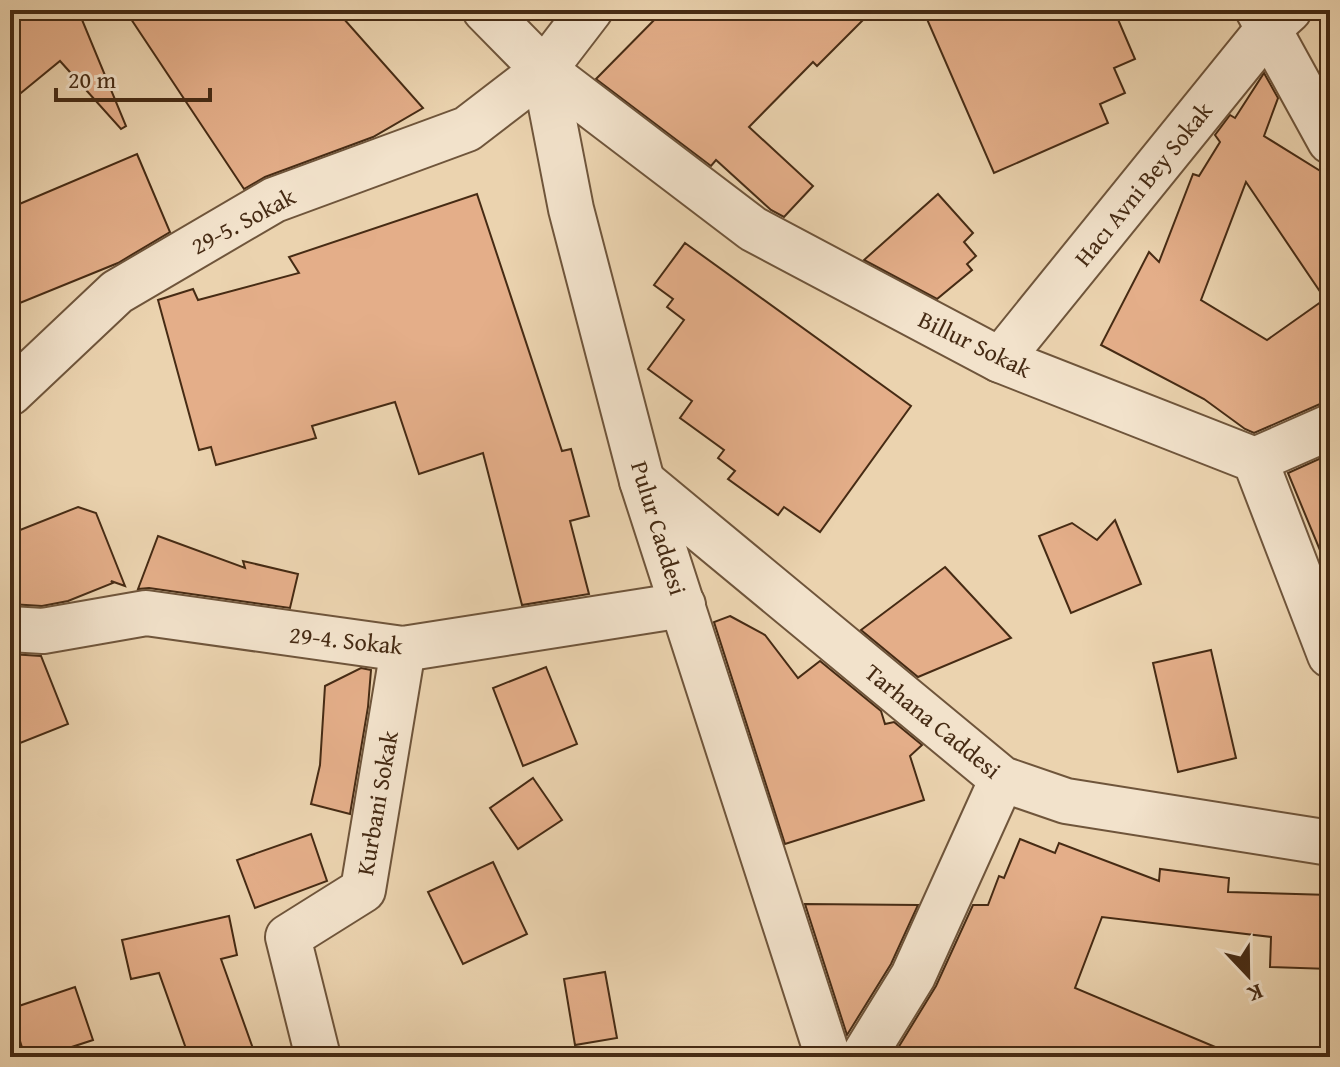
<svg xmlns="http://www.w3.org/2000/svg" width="1340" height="1067" viewBox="0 0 1340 1067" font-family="'Gentium Book Plus',serif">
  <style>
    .building { fill: #e4ae89; stroke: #462b14; stroke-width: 2; fill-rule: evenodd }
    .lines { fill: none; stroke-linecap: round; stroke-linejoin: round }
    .street-casing { stroke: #6f553b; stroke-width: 48 }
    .street { stroke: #f2e2cb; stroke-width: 44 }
    .labels { text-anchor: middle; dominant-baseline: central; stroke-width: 6; stroke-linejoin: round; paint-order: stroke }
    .street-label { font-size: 24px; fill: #462b14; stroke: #f2e2cb }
  </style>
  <rect width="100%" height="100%" fill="#ebd3af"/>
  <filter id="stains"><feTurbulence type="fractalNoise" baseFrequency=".0025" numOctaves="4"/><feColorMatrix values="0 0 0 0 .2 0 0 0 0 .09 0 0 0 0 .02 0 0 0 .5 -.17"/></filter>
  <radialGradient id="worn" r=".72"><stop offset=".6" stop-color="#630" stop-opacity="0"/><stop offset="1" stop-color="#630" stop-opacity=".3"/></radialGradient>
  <!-- building -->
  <g class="building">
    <path d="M 10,10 L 78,10 L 126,126 L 121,129 L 60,61 L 10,102 Z"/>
    <path d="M 125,10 L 336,10 L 423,108 L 373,137 L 265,177 L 244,189 Z"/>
    <path d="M 664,10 L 873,10 L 817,66 L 813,62 L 749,127 L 813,186 L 784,217 L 771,210 L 716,160 L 711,166 L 596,79 Z"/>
    <path d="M 923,10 L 1114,10 L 1135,59 L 1114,68 L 1125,93 L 1100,104 L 1108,123 L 994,173 Z"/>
    <path d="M 1264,73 L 1278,98 L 1264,136 L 1330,177 L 1330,402 L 1320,404 L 1254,433 L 1245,429 L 1204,399 L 1101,345 L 1149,252 L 1159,262 L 1193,174 L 1199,176 L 1220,142 L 1215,135 L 1230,115 L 1235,118 ZM 1246,182 L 1325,299 L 1267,340 L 1201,300 Z"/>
    <path d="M 137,154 L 170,232 L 118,263 L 10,307 L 10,208 Z"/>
    <path d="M 477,194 L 562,451 L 571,449 L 589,516 L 570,521 L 589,594 L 522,605 L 483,453 L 419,474 L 395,402 L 312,426 L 316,438 L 216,465 L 211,447 L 199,450 L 158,300 L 193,289 L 198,300 L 299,273 L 289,257 Z"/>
    <path d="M 938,194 L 973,233 L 964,242 L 976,256 L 967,264 L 972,270 L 937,299 L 864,260 Z"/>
    <path d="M 685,243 L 911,406 L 820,532 L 784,507 L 778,515 L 728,479 L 735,471 L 718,458 L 724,450 L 680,418 L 692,401 L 648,369 L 684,320 L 667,307 L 673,299 L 654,285 Z"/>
    <path d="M 1330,454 L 1330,572 L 1329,572 L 1288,473 Z"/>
    <path d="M 78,507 L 96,513 L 125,586 L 111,581 L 113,583 L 68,601 L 42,606 L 10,604 L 10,534 Z"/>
    <path d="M 1115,520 L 1141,584 L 1071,613 L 1039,536 L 1072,523 L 1097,540 Z"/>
    <path d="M 158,536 L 245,568 L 243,561 L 298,574 L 290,608 L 149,588 L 138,589 Z"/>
    <path d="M 945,567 L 1011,638 L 918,677 L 861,630 Z"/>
    <path d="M 730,616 L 765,635 L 798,678 L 820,661 L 881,711 L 885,724 L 894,722 L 922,745 L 910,756 L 924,800 L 785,844 L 714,622 Z"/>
    <path d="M 1211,650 L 1236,758 L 1178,772 L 1153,663 Z"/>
    <path d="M 10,654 L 41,656 L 68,724 L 10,747 Z"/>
    <path d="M 546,667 L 577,744 L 523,766 L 493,688 Z"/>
    <path d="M 361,668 L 371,670 L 368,707 L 350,814 L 311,804 L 320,765 L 325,686 Z"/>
    <path d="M 533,778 L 562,820 L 518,849 L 490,808 Z"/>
    <path d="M 311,834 L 327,881 L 255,908 L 237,860 Z"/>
    <path d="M 1020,839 L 1055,853 L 1059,843 L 1159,881 L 1160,869 L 1229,878 L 1228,892 L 1330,895 L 1330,969 L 1270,967 L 1271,937 L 1102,917 L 1075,988 L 1239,1057 L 904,1057 L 910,1048 L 898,1048 L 936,986 L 973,905 L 988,905 L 999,876 L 1004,878 Z"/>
    <path d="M 493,862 L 527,934 L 463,964 L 428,892 Z"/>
    <path d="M 805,904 L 918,905 L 891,964 L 847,1035 Z"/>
    <path d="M 229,916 L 237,955 L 221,959 L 256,1057 L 189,1057 L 159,973 L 131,979 L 122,940 Z"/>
    <path d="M 605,972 L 617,1038 L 575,1045 L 564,979 Z"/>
    <path d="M 75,987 L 93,1040 L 41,1057 L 25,1057 L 10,1009 Z"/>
  </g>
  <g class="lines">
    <defs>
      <g id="street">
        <path d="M 485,10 L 544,70 L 571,209 L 642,481 L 828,1057"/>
        <path d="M 1258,10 L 1330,141"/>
        <path d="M 544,70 L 753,229 L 1000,360 L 1255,460 L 1330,655"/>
        <path d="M 1000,360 L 1268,29 L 1289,10"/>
        <path d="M 10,393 L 117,292 L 274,200 L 467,129 L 544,70 L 590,10"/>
        <path d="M 1255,460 L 1330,427"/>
        <path d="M 642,481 L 1002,779 L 1066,801 L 1330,843"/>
        <path d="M 10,629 L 43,631 L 146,613 L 403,649 L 683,605"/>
        <path d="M 318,1057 L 288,937 L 363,890 L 403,649"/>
        <path d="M 863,1057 L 913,976 L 1002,779"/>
      </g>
    </defs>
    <!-- street casing -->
    <use href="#street" class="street-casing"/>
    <!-- street -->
    <use href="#street" class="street"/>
  </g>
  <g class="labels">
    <!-- street labels -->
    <g class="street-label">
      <text transform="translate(1143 184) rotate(-51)">Hacı Avni Bey Sokak</text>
      <text transform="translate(243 221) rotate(-28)">29-5. Sokak</text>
      <text transform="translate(975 344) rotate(26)">Billur Sokak</text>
      <text transform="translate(659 528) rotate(73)">Pulur Caddesi</text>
      <text transform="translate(346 640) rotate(6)">29-4. Sokak</text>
      <text transform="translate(933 721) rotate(39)">Tarhana Caddesi</text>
      <text transform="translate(377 803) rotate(-80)">Kurbani Sokak</text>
    </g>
  </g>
  <!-- margin -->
  <rect width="1340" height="1067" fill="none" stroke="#ebd3af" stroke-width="40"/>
  <rect x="12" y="12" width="1316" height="1043" fill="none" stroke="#462b14" stroke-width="4"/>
  <rect x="20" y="20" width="1300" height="1027" fill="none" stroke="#462b14" stroke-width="2"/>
  <!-- north arrow -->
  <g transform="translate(1248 975) rotate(158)" stroke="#f2e2cb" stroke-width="6" paint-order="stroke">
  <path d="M0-6L14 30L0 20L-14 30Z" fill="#462b14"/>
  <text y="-12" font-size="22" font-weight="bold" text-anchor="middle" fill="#462b14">K</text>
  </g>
  <!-- scale -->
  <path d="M56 88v12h154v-12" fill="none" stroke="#462b14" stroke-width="4"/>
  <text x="68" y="88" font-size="24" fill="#462b14" stroke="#f2e2cb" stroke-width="6" paint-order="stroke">20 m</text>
  <rect width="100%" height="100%" filter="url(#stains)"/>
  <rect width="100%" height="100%" fill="url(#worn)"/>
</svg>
